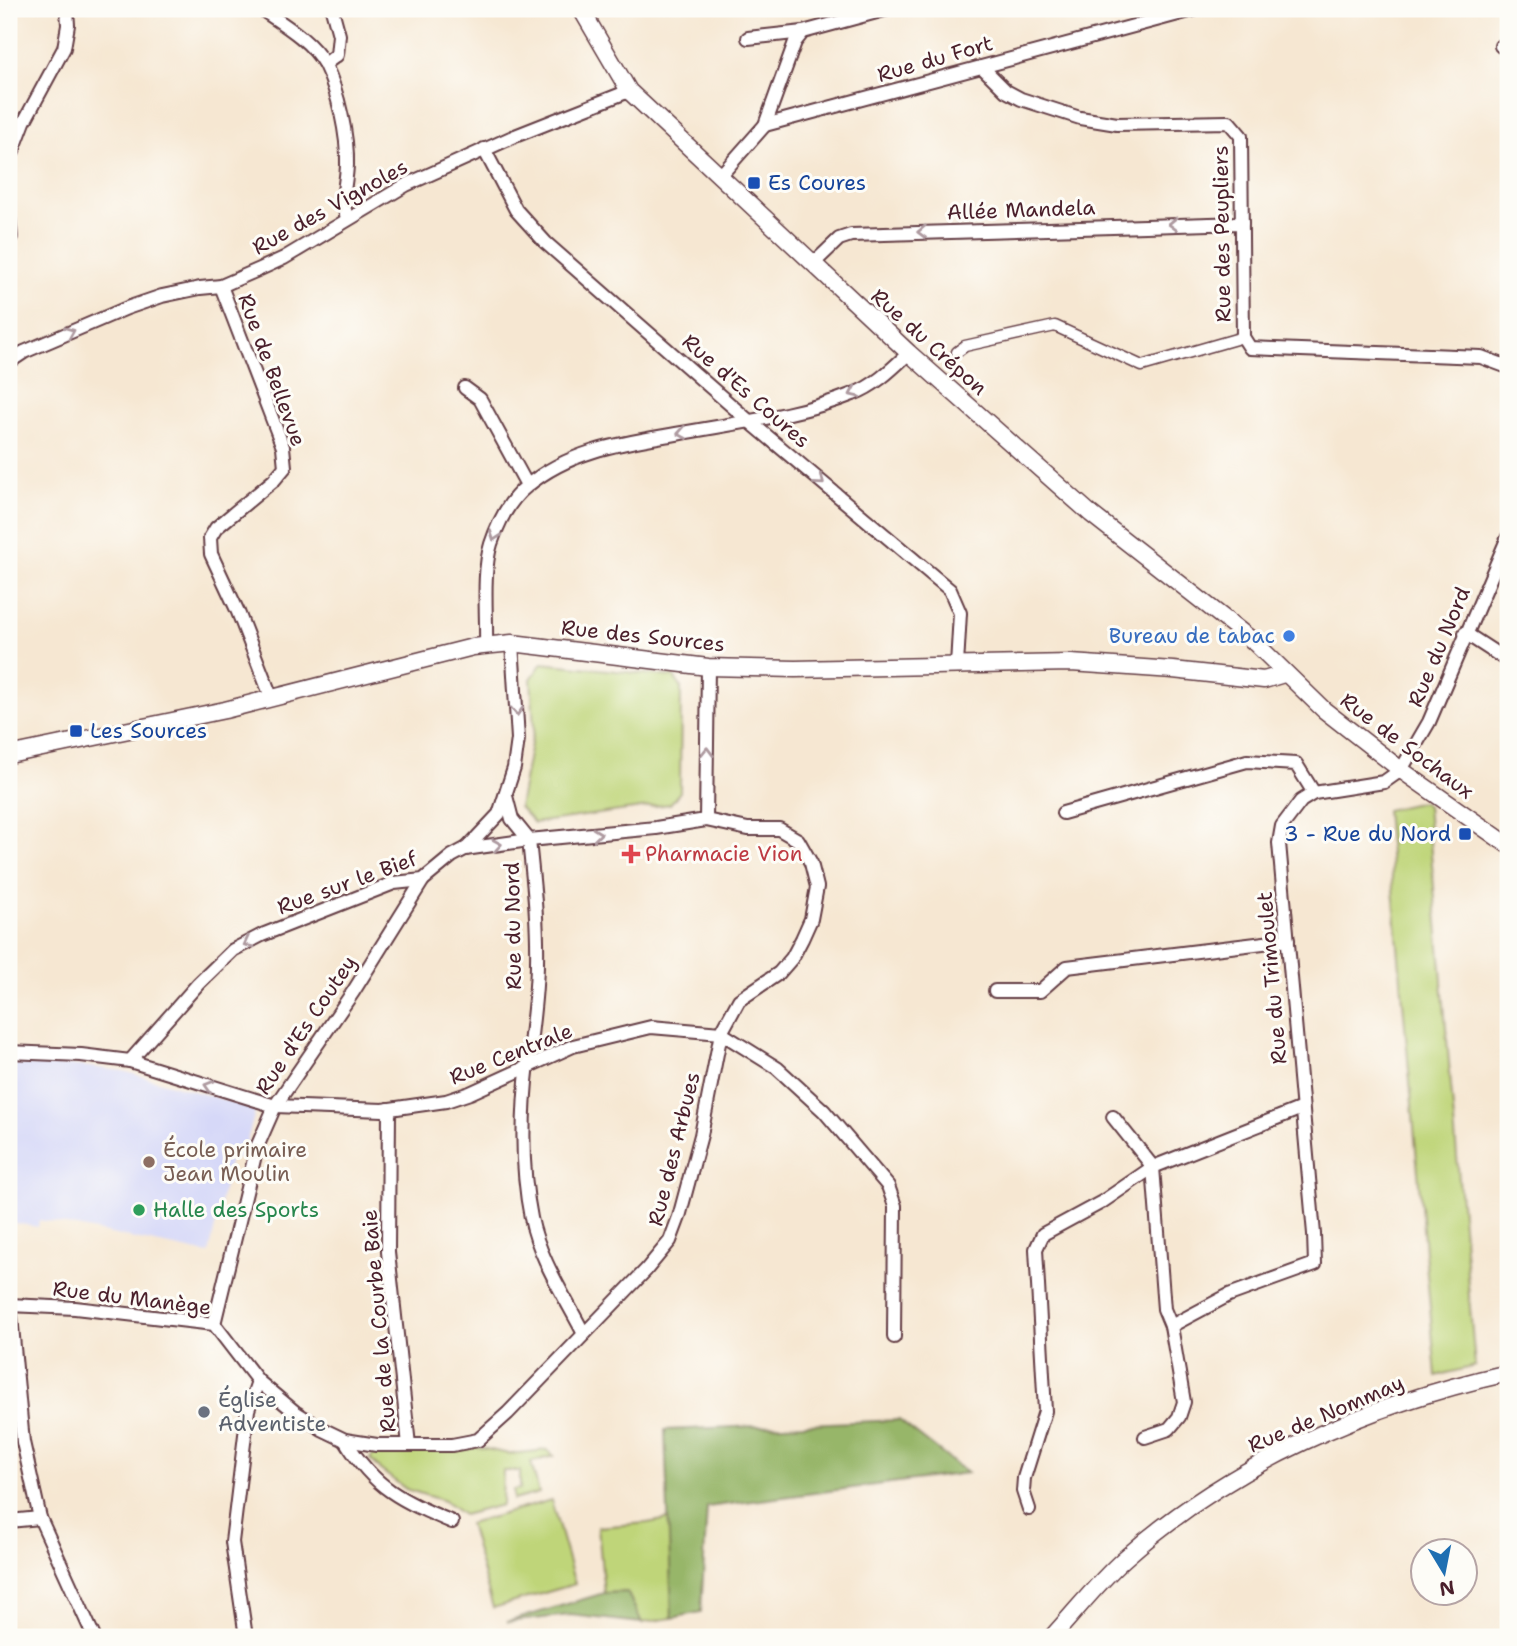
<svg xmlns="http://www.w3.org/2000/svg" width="1517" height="1646" viewBox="0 0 1517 1646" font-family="'Shantell Sans',sans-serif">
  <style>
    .built { fill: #d6d8f8 }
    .green { fill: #bfd579; stroke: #847a52; stroke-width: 2 }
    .forest { fill: #97b669; stroke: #706a4a; stroke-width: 2 }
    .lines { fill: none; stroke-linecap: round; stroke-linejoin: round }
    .pedestrian-casing { stroke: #643d44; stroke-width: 13 }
    .minor-casing { stroke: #643d44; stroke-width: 16 }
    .tertiary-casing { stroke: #643d44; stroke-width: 19 }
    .pedestrian { stroke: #fff; stroke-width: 10 }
    .minor { stroke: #fff; stroke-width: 12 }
    .tertiary { stroke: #fff; stroke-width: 16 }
    .oneway { stroke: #ae9aa0 }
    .transit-dot { fill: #1a4fb4; stroke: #fdfcf7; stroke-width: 2.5 }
    .shop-dot { fill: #3f7fe0; stroke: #fdfcf7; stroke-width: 2.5 }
    .health-dot { fill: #e0444e; stroke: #fdfcf7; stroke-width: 2.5 }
    .education-dot { fill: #8d6e63; stroke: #fdfcf7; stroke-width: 2.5 }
    .leisure-dot { fill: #2e9e5b; stroke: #fdfcf7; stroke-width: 2.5 }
    .worship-dot { fill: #6b7280; stroke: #fdfcf7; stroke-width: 2.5 }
    .labels { text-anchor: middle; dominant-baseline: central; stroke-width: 6; stroke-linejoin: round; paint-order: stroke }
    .street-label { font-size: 21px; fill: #4a1f2b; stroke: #fdfcf7 }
    .transit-label { font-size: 21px; fill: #164399; stroke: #fdfcf7; text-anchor: start }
    .shop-label { font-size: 21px; fill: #366cbe; stroke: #fdfcf7; text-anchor: end }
    .health-label { font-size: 21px; fill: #be3a42; stroke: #fdfcf7; text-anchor: start }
    .education-label { font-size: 21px; fill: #785e54; stroke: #fdfcf7; text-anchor: start }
    .leisure-label { font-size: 21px; fill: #27864d; stroke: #fdfcf7; text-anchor: start }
    .worship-label { font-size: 21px; fill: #5b616d; stroke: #fdfcf7; text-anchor: start }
  </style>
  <rect width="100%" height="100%" fill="#fdfcf7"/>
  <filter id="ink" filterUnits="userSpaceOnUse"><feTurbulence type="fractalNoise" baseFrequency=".0143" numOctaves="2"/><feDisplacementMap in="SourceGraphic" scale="14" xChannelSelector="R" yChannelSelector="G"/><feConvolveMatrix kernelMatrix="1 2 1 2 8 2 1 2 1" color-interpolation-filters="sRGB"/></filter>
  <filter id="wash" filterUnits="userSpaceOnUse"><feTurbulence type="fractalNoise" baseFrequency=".00686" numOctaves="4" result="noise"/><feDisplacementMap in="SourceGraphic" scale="28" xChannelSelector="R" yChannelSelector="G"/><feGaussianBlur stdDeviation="1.57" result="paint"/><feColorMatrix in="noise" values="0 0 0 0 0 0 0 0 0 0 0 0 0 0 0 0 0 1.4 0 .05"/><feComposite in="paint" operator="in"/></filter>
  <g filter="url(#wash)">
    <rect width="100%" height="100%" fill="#f6e7d2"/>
    <!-- built -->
    <path class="built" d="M 9,1064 L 81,1066 L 123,1071 L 253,1108 L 255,1112 L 242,1159 L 230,1158 L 209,1254 L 57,1223 L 39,1220 L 38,1227 L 9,1222 Z"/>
    <!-- green -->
    <g class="green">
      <path d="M 542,663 L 674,677 L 681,687 L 680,792 L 670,804 L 534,823 L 519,807 L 534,728 L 531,679 Z"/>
      <path d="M 1422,802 L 1427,806 L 1475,1366 L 1436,1376 L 1386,810 Z"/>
      <path d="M 477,1447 L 509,1454 L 547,1450 L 554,1456 L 531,1462 L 539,1493 L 513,1500 L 513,1490 L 520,1489 L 520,1471 L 503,1471 L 502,1505 L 463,1515 L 444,1501 L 406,1489 L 378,1468 L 370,1459 L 375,1451 L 462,1450 Z"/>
      <path d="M 551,1500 L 575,1584 L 493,1608 L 469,1524 Z"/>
      <path d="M 669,1519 L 672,1618 L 642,1623 L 627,1592 L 604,1593 L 598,1527 L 647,1523 Z"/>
    </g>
    <!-- forest -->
    <g class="forest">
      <path d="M 899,1420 L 967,1473 L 707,1507 L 701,1612 L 672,1618 L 665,1430 Z"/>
      <path d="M 627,1592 L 642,1623 L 570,1615 L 507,1622 L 604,1593 Z"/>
    </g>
  </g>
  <g filter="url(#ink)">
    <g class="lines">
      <defs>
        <path id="pedestrian" d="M 957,352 L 965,346 L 1055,326 L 1142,366 L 1243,337"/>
        <g id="minor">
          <path d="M 261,9 C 283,24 312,41 325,65 C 338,91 348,136 347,165 C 346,188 340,195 347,218"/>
          <path d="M 748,38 L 803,32"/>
          <path d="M 1501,46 L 1508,47"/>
          <path d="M 325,64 L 337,55 L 339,35 L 332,9"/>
          <path d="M 982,67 L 1006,91 L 1021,99 L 1080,118 L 1117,124 L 1229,122 L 1241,136 L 1243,337 L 1250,348 L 1481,357 L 1508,367"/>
          <path d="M 765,125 L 1197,9"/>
          <path d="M 484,149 L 516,210 L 546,243 L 749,421 L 950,590 L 960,613 L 957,665"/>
          <path d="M 9,171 L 11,156 L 24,122 L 64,48 L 68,25 L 67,9"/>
          <path d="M 720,176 L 765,125 L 795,42 L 803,32 L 888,9"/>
          <path d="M 9,217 L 11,237"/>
          <path d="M 813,264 L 839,239 L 851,235 L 1242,223"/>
          <path d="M 221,286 L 283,447 L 285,467 L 274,480 L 216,528 L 210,538 L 211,554 L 238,612 L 272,699"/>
          <path d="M 9,362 L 24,352 L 127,308 L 162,296 L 200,288 L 221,286 L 260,269 L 284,258 L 406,185 L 515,136 L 629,91"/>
          <path d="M 465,388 L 480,399 L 527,485"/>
          <path d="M 1465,633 L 1508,661"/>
          <path d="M 486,646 C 487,615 482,573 491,544 C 498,523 509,500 527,486 C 570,450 623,443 676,434 C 735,423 798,416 853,394 C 875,386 893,368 909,353"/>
          <path d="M 506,796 L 512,819 L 529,840"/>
          <path d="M 1063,813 L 1247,761 L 1296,764 L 1314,793"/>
          <path d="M 706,820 L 708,667"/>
          <path d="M 529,840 C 533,880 538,921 537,962 C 537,996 531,1030 528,1063 C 522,1113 521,1168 531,1218 C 539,1258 565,1297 584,1334"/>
          <path d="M 466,849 L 499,814 L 514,768 L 518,739 L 512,643"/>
          <path d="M 995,991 L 1040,991 L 1067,967 L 1288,940"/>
          <path d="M 9,1052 L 81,1055 L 130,1061 L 275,1106 L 383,1110 L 446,1101 L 470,1093 L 573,1046 L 651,1027 L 721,1033 L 777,1068 L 824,1111 L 888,1186 L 895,1206 L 894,1337"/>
          <path d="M 389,1109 L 388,1252 L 409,1445"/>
          <path d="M 1113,1117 L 1153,1167"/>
          <path d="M 1153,1167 L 1164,1309 L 1171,1326 L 1229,1295 L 1315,1264 L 1314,1234 L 1279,843 L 1282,826 L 1301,801 L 1314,793 L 1384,782 L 1401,770 L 1429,722 L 1508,537"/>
          <path d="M 9,1305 L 75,1308 L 214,1324 L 258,1381 L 295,1412 L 322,1429 L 345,1440 L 377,1445 L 452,1445 L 478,1440 L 508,1413 L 646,1270 L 670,1241 L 679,1217 L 701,1135 L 721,1033 L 739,1000 L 779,973 L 792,958 L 802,939 L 811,919 L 817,887 L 811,863 L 798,840 L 779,829 L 748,829 L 706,820 L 656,828 L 529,840 L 465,849 L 452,856 L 423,880 L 394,883 L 262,935 L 233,950 L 198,984 L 130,1061"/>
          <path d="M 10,1305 L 23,1442 L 40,1518 L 94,1637"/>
          <path d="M 214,1324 L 257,1147 L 275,1106 L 353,992 L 423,880"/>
          <path d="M 1145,1437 L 1169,1429 L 1179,1417 L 1184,1402 L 1171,1326"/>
          <path d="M 345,1440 C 375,1489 401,1500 452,1522"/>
          <path d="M 1029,1509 L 1023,1491 L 1024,1478 L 1045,1411 L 1036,1249 L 1043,1234 L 1102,1202 L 1153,1167 L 1302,1108"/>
          <path d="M 9,1521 L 40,1518"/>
          <path d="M 246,1637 L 232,1542 L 248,1410 L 258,1381"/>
        </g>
        <g id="tertiary">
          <path d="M 581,9 L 629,91 L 909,353 L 1091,514 L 1253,641 L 1324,710 L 1401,770 L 1508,845"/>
          <path d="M 9,755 L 225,710 L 473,647 L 512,643 L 708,667 L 795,669 L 1071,663 L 1173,670 L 1264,680 L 1284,674"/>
          <path d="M 1052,1637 C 1076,1611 1098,1582 1124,1559 C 1231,1463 1369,1404 1508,1373"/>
        </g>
      </defs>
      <!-- pedestrian casing -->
      <use href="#pedestrian" class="pedestrian-casing"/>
      <!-- minor casing -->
      <use href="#minor" class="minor-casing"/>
      <!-- tertiary casing -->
      <use href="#tertiary" class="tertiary-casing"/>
      <!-- pedestrian -->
      <use href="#pedestrian" class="pedestrian"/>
      <!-- minor -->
      <use href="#minor" class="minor"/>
      <!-- tertiary -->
      <use href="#tertiary" class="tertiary"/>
    </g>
    <!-- one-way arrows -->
    <defs><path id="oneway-chevron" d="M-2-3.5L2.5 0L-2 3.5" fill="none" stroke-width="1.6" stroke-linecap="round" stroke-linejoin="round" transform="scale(1.75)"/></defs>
    <g class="oneway">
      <use href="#oneway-chevron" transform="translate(1173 224) rotate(179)"/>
      <use href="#oneway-chevron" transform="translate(922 232) rotate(178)"/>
      <use href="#oneway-chevron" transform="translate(70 332) rotate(-23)"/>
      <use href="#oneway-chevron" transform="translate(854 393) rotate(156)"/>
      <use href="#oneway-chevron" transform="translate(682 433) rotate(170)"/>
      <use href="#oneway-chevron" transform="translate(820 481) rotate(40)"/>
      <use href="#oneway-chevron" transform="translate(495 536) rotate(110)"/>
      <use href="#oneway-chevron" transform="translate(517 711) rotate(88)"/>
      <use href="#oneway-chevron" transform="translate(707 752) rotate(-89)"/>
      <use href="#oneway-chevron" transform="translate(597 834) rotate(-6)"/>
      <use href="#oneway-chevron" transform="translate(497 845) rotate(-9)"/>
      <use href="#oneway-chevron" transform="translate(248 943) rotate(153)"/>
      <use href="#oneway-chevron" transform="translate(209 1086) rotate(-163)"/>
    </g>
  </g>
  <!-- markers -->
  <g class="transit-dot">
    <rect x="747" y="176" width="14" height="14" rx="3.5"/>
    <rect x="69" y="724" width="14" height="14" rx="3.5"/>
    <rect x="1458" y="827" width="14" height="14" rx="3.5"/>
  </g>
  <circle class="shop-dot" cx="1289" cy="636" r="7"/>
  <path class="health-dot" d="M627.5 843.5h7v7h7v7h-7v7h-7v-7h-7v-7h7z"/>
  <circle class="education-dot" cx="149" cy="1162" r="7"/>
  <circle class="leisure-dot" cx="139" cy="1210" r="7"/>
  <circle class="worship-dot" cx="204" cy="1412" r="7"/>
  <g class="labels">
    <!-- street labels -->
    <g class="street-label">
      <text transform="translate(935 59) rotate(-16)">Rue du Fort</text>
      <text transform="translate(330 207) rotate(-29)">Rue des Vignoles</text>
      <text transform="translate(1021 210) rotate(-2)">Allée Mandela</text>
      <text transform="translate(1222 234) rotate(-91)">Rue des Peupliers</text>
      <text transform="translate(929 342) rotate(42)">Rue du Crépon</text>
      <text transform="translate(272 370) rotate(70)">Rue de Bellevue</text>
      <text transform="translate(746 391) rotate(41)">Rue d'Es Coures</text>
      <text transform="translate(643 636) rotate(6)">Rue des Sources</text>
      <text transform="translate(1439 647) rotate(-67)">Rue du Nord</text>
      <text transform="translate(1407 746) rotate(37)">Rue de Sochaux</text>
      <text transform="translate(347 883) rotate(-20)">Rue sur le Bief</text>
      <text transform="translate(513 926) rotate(-91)">Rue du Nord</text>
      <text transform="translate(1272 978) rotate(-95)">Rue du Trimoulet</text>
      <text transform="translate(306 1025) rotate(-56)">Rue d'Es Coutey</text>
      <text transform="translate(511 1054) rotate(-22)">Rue Centrale</text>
      <text transform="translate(674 1149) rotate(-76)">Rue des Arbues</text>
      <text transform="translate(132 1298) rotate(7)">Rue du Manège</text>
      <text transform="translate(379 1321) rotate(-95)">Rue de la Courbe Baie</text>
      <text transform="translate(1326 1414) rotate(-23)">Rue de Nommay</text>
    </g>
    <!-- transit labels -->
    <g class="transit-label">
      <text x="768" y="183">Es Coures</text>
      <text x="90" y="731">Les Sources</text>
      <text x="1451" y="834" text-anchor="end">3 - Rue du Nord</text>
    </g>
    <!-- shop labels -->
    <g class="shop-label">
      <text x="1275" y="636">Bureau de tabac</text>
    </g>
    <!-- health labels -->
    <g class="health-label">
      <text x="645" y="854">Pharmacie Vion</text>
    </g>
    <!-- education labels -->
    <g class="education-label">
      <text x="163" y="1150">École primaire<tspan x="163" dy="24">Jean Moulin</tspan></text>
    </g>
    <!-- leisure labels -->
    <g class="leisure-label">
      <text x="153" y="1210">Halle des Sports</text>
    </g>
    <!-- worship labels -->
    <g class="worship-label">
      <text x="218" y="1400">Église<tspan x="218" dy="24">Adventiste</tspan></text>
    </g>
  </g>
  <!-- margin -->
  <rect width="1517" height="1646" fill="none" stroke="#fdfcf7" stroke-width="35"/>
  <!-- north arrow -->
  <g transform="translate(1444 1572) rotate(170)"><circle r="33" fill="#fdfcf7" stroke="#b5a4a5" stroke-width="2"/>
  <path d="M0-5L12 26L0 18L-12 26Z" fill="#1f6fb2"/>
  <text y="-10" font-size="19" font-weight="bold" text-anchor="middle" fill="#4a1f2b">N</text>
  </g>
</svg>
